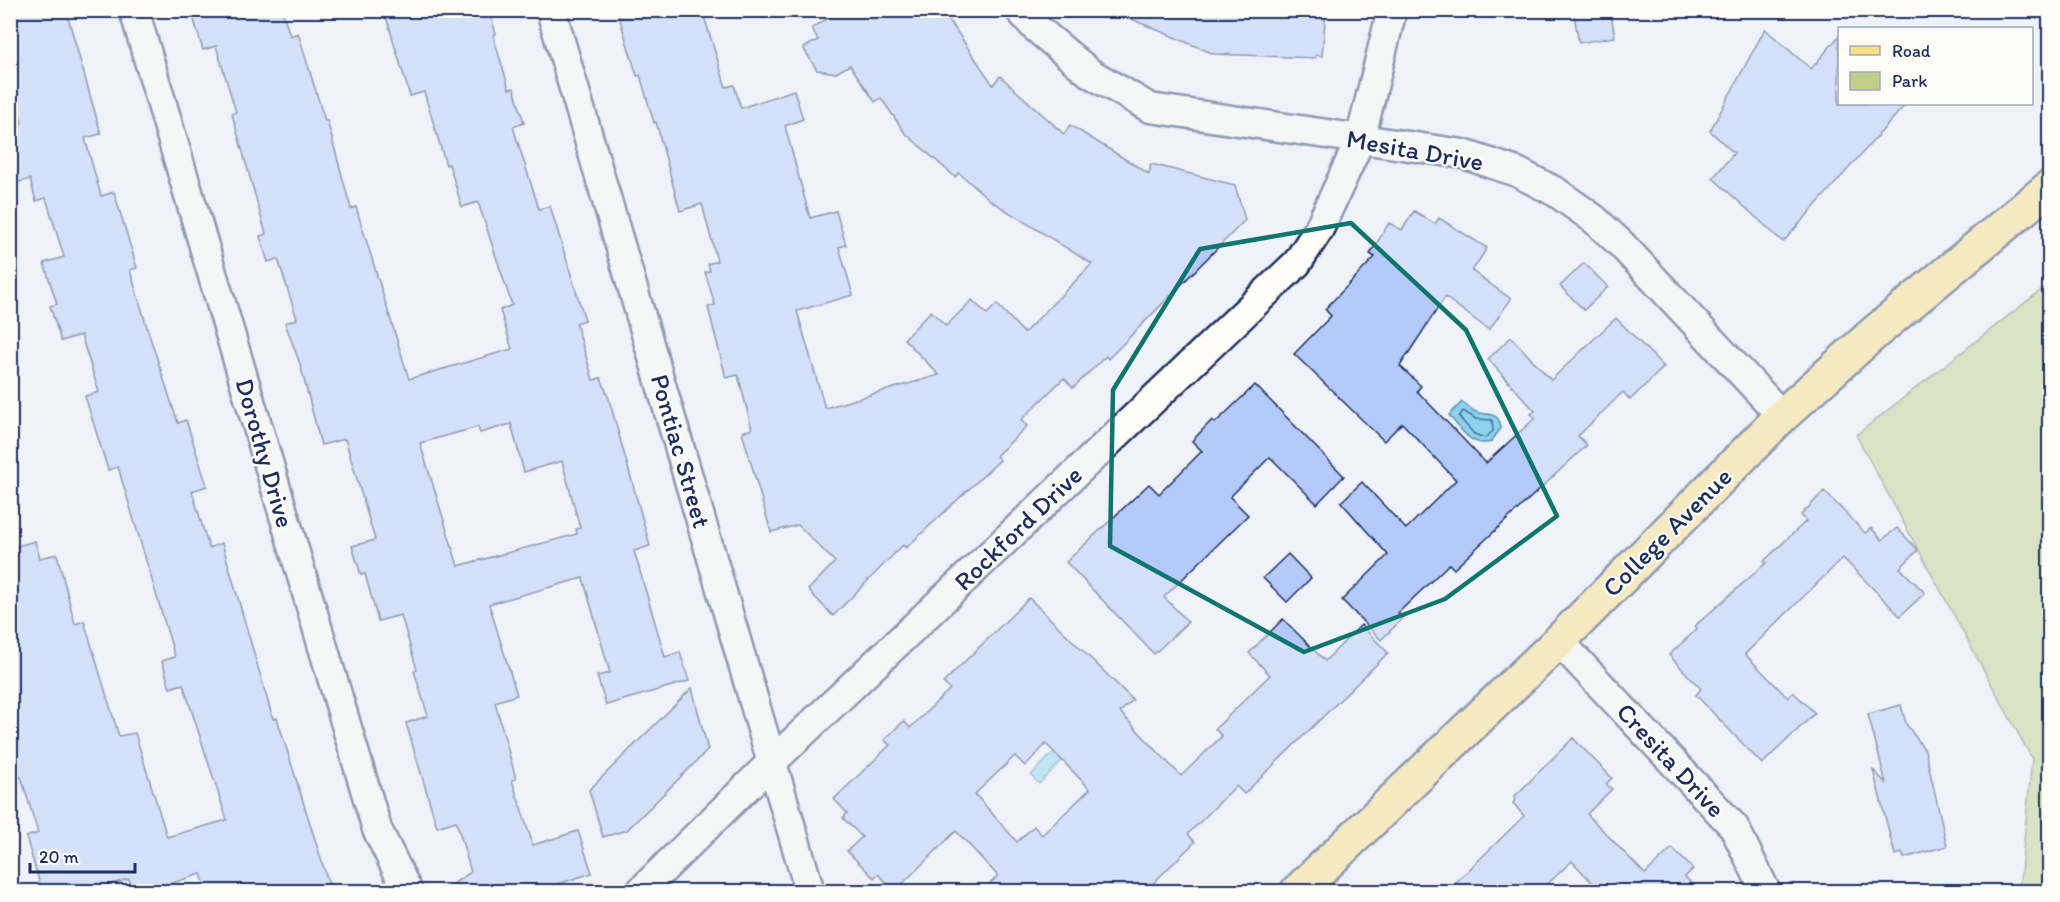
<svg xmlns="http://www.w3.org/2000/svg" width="2060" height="902" viewBox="0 0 2060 902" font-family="Itim,sans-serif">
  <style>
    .green { fill: #bed187; stroke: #6c8072; stroke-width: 1.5 }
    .water { fill: #8cd3ee; stroke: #5f91b4; stroke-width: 1.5 }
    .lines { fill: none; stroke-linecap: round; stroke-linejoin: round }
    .shore { stroke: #487198; stroke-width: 1.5 }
    .building { fill: #b6cafa; stroke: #1b2f5e; stroke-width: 1.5; fill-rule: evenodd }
    .minor-casing { stroke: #1b2f5e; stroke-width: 33 }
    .primary-casing { stroke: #1b2f5e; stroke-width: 38 }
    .minor { stroke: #fdfcf7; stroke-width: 28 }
    .primary { stroke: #fce080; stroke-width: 33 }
    .marked { fill: none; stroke: #0f766e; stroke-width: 4.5; stroke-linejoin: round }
    .labels { text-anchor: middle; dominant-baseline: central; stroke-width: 4.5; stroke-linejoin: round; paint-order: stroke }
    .street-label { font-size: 26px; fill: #1b2f5e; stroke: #fdfcf7 }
  </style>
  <rect width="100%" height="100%" fill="#eff2f8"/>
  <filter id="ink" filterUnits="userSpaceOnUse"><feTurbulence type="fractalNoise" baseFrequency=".0167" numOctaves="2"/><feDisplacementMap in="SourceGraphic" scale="12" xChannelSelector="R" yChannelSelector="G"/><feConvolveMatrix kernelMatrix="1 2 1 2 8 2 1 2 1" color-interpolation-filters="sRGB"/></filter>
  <g filter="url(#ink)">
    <!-- green -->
    <path class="green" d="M 2049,284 L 2049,891 L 2019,891 L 2032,759 L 1856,435 Z"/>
    <!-- water -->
    <g class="water">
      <path d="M 1462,402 C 1467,406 1473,412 1479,413 C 1492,415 1499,413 1501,428 L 1491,442 C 1471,448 1460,428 1449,415 Z"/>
      <path d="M 1071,735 L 1079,744 L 1039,784 L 1031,775 Z"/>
    </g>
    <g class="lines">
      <!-- shore -->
      <path class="shore" d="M 1463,411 L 1476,419 L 1492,420 L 1493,431 L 1485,438 L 1474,434 L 1459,417 Z"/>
    </g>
    <!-- building -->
    <g class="building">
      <path d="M 10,10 L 66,10 L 101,134 L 85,138 L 101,196 L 114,192 L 137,268 L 130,270 L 149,334 L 178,423 L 186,420 L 207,486 L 192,491 L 209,548 L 222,543 L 273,719 L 277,718 L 331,891 L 207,891 L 201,874 L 146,891 L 133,891 L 129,879 L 87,891 L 42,891 L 26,837 L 38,833 L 21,777 L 10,780 L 10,548 L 35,541 L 40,558 L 57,554 L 75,624 L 84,621 L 119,736 L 135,733 L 167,837 L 227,820 L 183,684 L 170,688 L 162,661 L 175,657 L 118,467 L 108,470 L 85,396 L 99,392 L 81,335 L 61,341 L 50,306 L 57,304 L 44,263 L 64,257 L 46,198 L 36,201 L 30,179 L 10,185 L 10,126 L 22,123 L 10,82 Z"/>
      <path d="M 191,10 L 282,10 L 290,36 L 298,33 L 325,121 L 327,120 L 351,209 L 356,207 L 409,379 L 512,349 L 500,310 L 512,305 L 478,202 L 462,207 L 449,164 L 446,165 L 424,92 L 410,96 L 384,10 L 489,10 L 496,34 L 493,35 L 509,89 L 514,88 L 524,123 L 513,127 L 539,209 L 550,206 L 585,320 L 576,323 L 593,380 L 601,378 L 609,399 L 650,546 L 634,551 L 665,657 L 680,652 L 689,681 L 606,705 L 597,676 L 610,673 L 583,578 L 489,604 L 517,695 L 495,702 L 516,779 L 512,780 L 533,845 L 578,831 L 592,873 L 558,884 L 562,891 L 442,891 L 471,872 L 456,821 L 437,827 L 406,723 L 428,716 L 414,671 L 417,670 L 401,615 L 378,621 L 365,574 L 361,575 L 352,546 L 375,540 L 345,439 L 321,445 L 300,364 L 285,323 L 297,319 L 278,259 L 268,262 L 260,236 L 266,234 L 232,114 L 236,112 L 216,46 L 203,50 ZM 511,424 L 524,472 L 562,461 L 580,528 L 576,529 L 577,534 L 458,566 L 420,443 L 478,427 L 480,433 Z"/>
      <path d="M 617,10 L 702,10 L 726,87 L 734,85 L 741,108 L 794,90 L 803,119 L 785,126 L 810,218 L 836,211 L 846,245 L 839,247 L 853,295 L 797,311 L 825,408 L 939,375 L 904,339 L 931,311 L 946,326 L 972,300 L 987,314 L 997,304 L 1024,333 L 1092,264 L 991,201 L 959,173 L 955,177 L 905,133 L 881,98 L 875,102 L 850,65 L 836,73 L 817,70 L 803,48 L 818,40 L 812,28 L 842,10 L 949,10 L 949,20 L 993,85 L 1000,76 L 1064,134 L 1070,125 L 1149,174 L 1151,164 L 1235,185 L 1245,220 L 1108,359 L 1106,356 L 1073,388 L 1064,378 L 1021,420 L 1027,426 L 996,456 L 1000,460 L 906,548 L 903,545 L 833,616 L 808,590 L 835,562 L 798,525 L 771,532 L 742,432 L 752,429 L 738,375 L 726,378 L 708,307 L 715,305 L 705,272 L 710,271 L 708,264 L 717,261 L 702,204 L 680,211 L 656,122 L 654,123 L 640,75 L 637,76 Z"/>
      <path d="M 1110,10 L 1326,10 L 1322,56 L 1316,55 L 1315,58 L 1214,54 Z"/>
      <path d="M 1573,10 L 1610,10 L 1615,37 L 1579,43 Z"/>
      <path d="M 1765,29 L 1811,69 L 1839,36 L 1839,104 L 1906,104 L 1783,242 L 1713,178 L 1734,153 L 1710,131 Z"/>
      <path d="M 1414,211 L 1435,224 L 1439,218 L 1487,248 L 1472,271 L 1511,299 L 1489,330 L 1445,297 L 1400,366 L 1421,386 L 1417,391 L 1486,463 L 1535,418 L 1531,414 L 1535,411 L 1488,359 L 1511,337 L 1551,380 L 1616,318 L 1664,367 L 1630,400 L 1623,392 L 1578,436 L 1587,445 L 1454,569 L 1449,564 L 1398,613 L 1403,618 L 1381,640 L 1342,600 L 1388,555 L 1341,502 L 1362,482 L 1406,529 L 1456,480 L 1402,423 L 1384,441 L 1294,354 L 1331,316 L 1325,309 L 1375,257 L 1370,254 L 1389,223 L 1402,230 Z"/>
      <path d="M 1584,263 L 1608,287 L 1584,310 L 1560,286 Z"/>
      <path d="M 1255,385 L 1344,476 L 1317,504 L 1270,457 L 1230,497 L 1248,515 L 1164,597 L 1188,622 L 1154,654 L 1066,562 L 1149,484 L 1159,494 L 1202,451 L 1192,441 L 1212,420 L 1215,423 Z"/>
      <path d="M 1824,491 L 1865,533 L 1871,528 L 1882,540 L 1897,528 L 1918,550 L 1900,568 L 1925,593 L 1900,616 L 1843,558 L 1745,654 L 1788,698 L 1793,692 L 1815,713 L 1762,764 L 1696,695 L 1701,689 L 1669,655 L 1697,629 L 1695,626 L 1766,563 L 1764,561 L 1806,521 L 1801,515 Z"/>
      <path d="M 1288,554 L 1311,578 L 1287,602 L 1263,578 Z"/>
      <path d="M 1029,598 L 1133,700 L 1120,712 L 1181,776 L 1222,736 L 1215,729 L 1270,675 L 1249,653 L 1283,619 L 1325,661 L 1361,625 L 1388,653 L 1244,794 L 1236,786 L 1188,834 L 1195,842 L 1145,891 L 982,891 L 998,876 L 956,831 L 895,891 L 878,874 L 874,878 L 847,851 L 862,837 L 843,818 L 847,813 L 834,799 L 890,745 L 884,740 L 904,721 L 910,728 L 950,689 L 943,683 ZM 1046,744 L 1090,789 L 1042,835 L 1034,826 L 1017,842 L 975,794 L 1015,756 L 1025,766 Z"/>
      <path d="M 692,688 L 708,750 L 627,830 L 603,837 L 589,790 Z"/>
      <path d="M 1901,705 L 1906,724 L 1925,750 L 1947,846 L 1904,858 L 1902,853 L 1895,855 L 1873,770 L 1886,783 L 1868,714 Z"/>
      <path d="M 1573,738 L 1612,778 L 1606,784 L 1612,789 L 1587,814 L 1645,874 L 1672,848 L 1693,869 L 1685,877 L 1699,891 L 1600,891 L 1572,861 L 1540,891 L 1447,891 L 1524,816 L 1513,803 L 1516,799 L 1514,797 Z"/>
    </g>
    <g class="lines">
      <defs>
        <g id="minor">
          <path d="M 134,10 L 377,829 L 408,892"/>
          <path d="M 551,10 L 810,892"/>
          <path d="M 1020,10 L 1035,27 L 1090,73 L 1150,108 L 1463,154 L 1517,172 L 1556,192 L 1594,219 L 1621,244 L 1782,416"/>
          <path d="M 1559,641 L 1734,827 L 1766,892"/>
          <path d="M 640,892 L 772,762 L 1297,263 L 1319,229 L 1360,140 L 1392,10"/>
        </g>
        <path id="primary" d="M 1297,892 L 1559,641 L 1782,416 L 1873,334 L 2050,187"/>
      </defs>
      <!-- minor casing -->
      <use href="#minor" class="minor-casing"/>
      <!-- primary casing -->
      <use href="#primary" class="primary-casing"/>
      <!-- minor -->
      <use href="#minor" class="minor"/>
      <!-- primary -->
      <use href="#primary" class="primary"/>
    </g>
  </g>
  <!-- marked area -->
  <path d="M0 0H2060V902H0ZM 1351,223 L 1466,330 L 1557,516 L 1445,599 L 1304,652 L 1110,546 L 1113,390 L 1200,249 Z" fill="#eff2f8" fill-opacity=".55" fill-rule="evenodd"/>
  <path class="marked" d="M 1351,223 L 1466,330 L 1557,516 L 1445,599 L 1304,652 L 1110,546 L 1113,390 L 1200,249 Z"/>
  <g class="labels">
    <!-- street labels -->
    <g class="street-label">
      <text transform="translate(1415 150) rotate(10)">Mesita Drive</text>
      <text transform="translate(681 451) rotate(74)">Pontiac Street</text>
      <text transform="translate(265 453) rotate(74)">Dorothy Drive</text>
      <text transform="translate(1018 528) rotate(-44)">Rockford Drive</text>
      <text transform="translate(1667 532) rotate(-45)">College Avenue</text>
      <text transform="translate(1671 760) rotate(47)">Cresita Drive</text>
    </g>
  </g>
  <!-- margin -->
  <rect width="2060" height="902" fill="none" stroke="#fdfcf7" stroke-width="36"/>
  <rect x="18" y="18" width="2024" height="866" fill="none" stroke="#1b2f5e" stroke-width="2" filter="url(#ink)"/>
  <!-- legend -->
  <rect x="1838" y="27" width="195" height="78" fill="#fdfcf7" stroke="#a3aaba" stroke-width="1.5"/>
  <rect x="1850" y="46" width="30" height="9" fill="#fce080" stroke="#a3aaba" stroke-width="1.5"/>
  <text x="1892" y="57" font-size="18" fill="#1b2f5e">Road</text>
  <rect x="1850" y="72" width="30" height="18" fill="#bed187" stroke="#a3aaba" stroke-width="1.5"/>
  <text x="1892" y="87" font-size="18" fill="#1b2f5e">Park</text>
  <!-- scale -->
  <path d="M30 863v9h105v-9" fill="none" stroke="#1b2f5e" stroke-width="3"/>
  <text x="39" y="863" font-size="18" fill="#1b2f5e" stroke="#fdfcf7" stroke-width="4.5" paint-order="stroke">20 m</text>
</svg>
